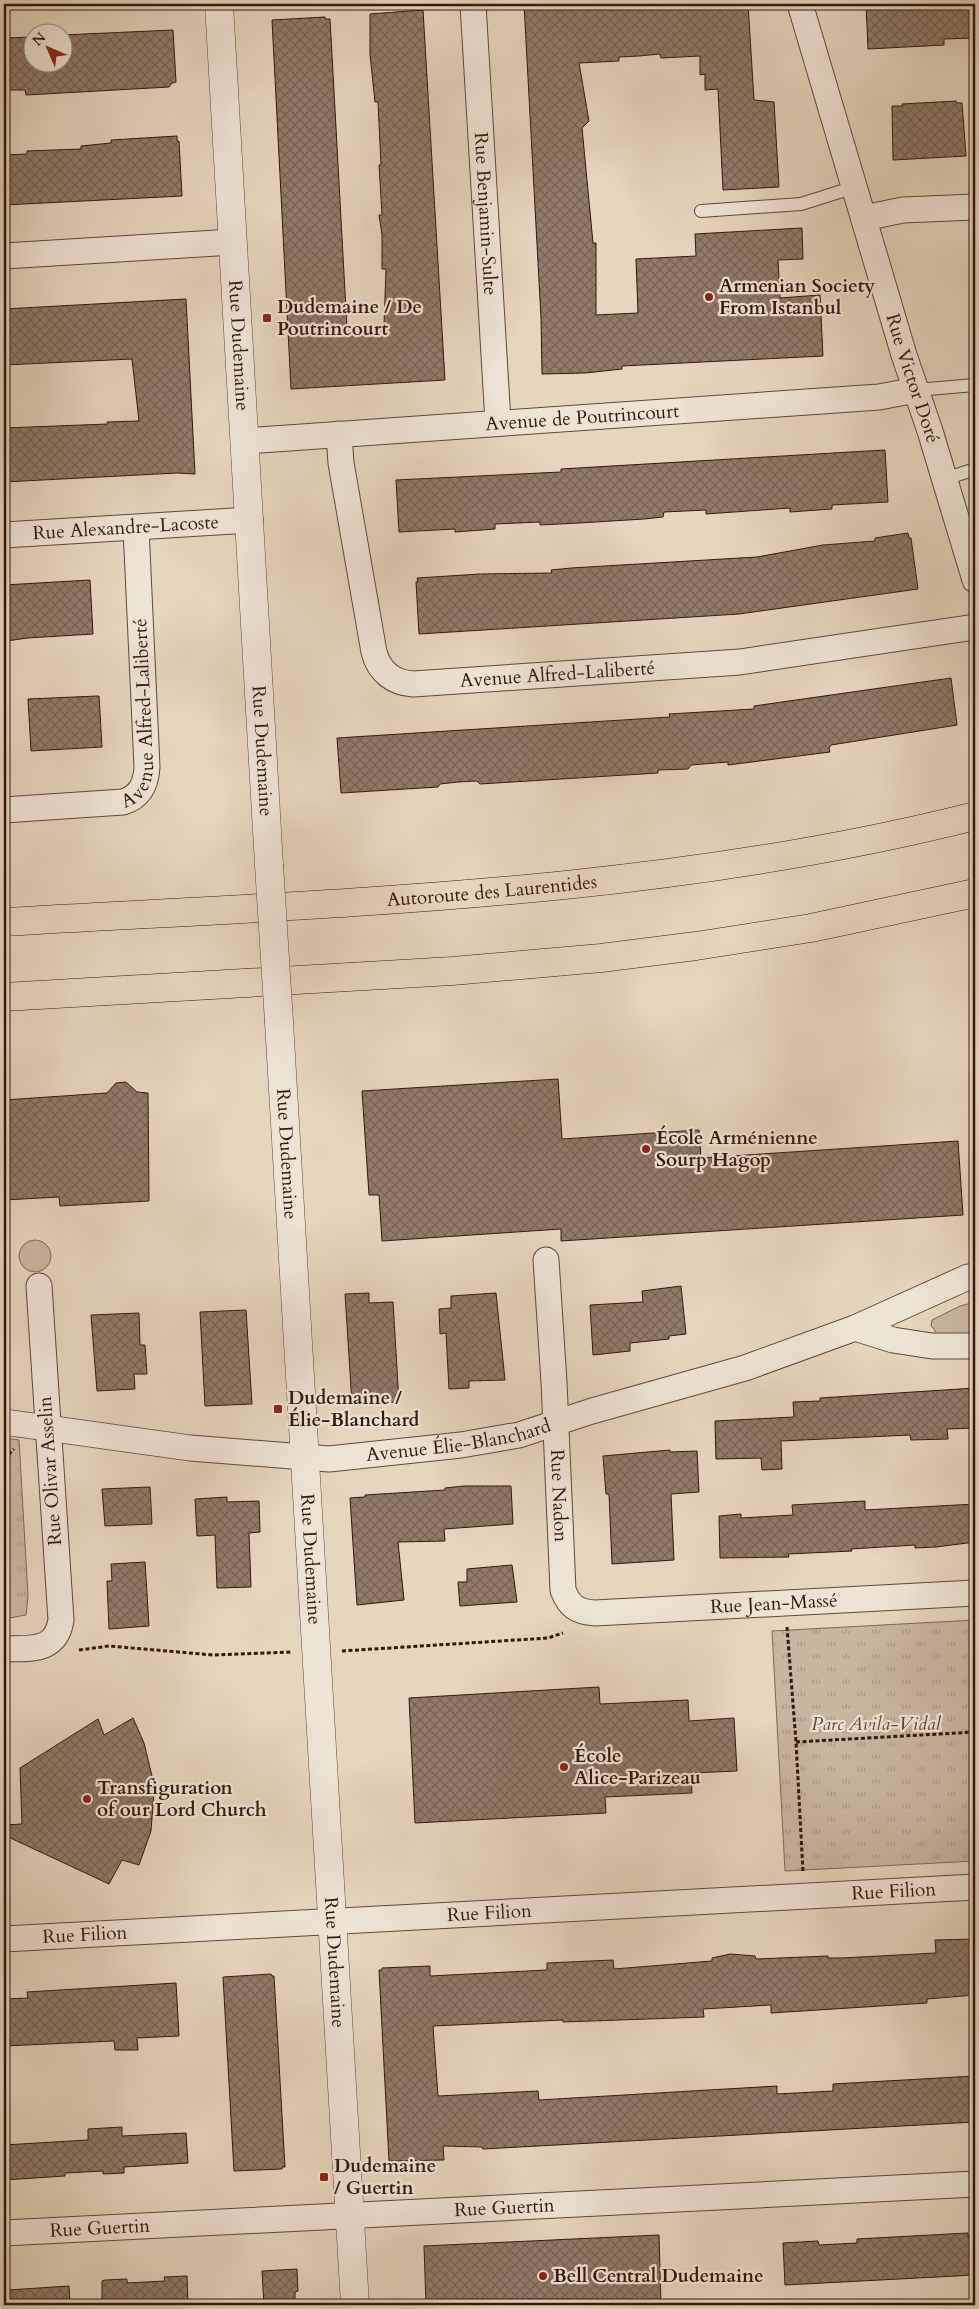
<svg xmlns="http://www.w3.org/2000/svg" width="979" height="2309" viewBox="0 0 979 2309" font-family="Cardo,serif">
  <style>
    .green { fill: #c7b6a0; stroke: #7d6756 }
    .park { fill: url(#park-tufts); stroke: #7d6756 }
    .building { fill: url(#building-cross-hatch); stroke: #33180d }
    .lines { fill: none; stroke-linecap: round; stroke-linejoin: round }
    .service-casing { stroke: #604839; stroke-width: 14 }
    .minor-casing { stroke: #604839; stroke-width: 27 }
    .tertiary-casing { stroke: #604839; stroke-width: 29 }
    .motorway-casing { stroke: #33180d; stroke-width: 29 }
    .path { stroke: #33180d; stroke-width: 3; stroke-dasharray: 4 2.5; stroke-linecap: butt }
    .service { stroke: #eee4d5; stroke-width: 12 }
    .minor { stroke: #eee4d5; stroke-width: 25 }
    .tertiary { stroke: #eee4d5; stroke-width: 28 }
    .motorway { stroke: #e5d6be; stroke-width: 28 }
    .tertiary-bridge-casing { stroke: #604839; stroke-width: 29; stroke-linecap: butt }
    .tertiary-bridge { stroke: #eee4d5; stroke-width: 28 }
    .poi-dot { fill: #8f2418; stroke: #eee4d5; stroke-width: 2 }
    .labels { text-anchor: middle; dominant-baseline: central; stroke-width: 4.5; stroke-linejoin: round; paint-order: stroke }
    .street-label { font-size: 19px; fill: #33180d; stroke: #eee4d5 }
    .poi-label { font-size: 19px; font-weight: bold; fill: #33180d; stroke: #eee4d5; text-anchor: start }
    .park-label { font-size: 19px; font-style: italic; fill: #5f4739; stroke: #eee4d5 }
  </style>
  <defs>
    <pattern id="park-tufts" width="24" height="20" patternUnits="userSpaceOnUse" patternTransform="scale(1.25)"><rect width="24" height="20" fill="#c7b6a0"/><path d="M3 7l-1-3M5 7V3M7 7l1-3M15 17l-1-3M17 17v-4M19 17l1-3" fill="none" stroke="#ab9c89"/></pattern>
    <pattern id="building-cross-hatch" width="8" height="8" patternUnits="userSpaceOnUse" patternTransform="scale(1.25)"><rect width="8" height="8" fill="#907b69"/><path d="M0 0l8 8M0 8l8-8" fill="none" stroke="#766455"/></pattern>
  </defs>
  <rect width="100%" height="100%" fill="#e5d6be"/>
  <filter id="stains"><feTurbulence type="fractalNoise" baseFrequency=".004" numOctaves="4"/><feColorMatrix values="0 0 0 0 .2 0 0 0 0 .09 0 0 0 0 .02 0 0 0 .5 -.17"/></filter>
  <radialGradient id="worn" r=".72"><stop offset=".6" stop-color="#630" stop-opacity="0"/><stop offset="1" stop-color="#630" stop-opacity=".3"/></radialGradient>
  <!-- green -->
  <g class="green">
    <circle cx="35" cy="1256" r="16"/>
    <path d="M 975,1302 L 975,1333 L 935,1335 L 935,1330 L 931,1326 L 932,1320 L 960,1306 Z"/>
  </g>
  <!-- park -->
  <g class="park">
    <path d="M 4,1438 L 19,1440 L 28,1596 L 26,1615 L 4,1619 Z"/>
    <path d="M 975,1620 L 975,1861 L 785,1871 L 772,1631 Z"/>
  </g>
  <!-- building -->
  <g class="building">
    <path d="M 524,4 L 577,4 L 578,7 L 630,4 L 748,4 L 754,100 L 774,102 L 779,187 L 723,190 L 718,89 L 705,90 L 705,74 L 700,75 L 700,56 L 661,58 L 660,54 L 639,56 L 619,57 L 619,61 L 579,63 L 589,121 L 582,128 L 593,243 L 596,243 L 596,315 L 638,313 L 636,259 L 696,256 L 695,234 L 802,228 L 803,259 L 778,260 L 780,298 L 820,295 L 823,356 L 622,366 L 622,369 L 585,373 L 542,374 L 541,318 Z"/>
    <path d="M 866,4 L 975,4 L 975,38 L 944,39 L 944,45 L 868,49 Z"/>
    <path d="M 423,10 L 445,380 L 291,389 L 272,20 L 325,17 L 325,19 L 330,19 L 347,328 L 384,325 L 386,269 L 382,269 L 382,235 L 379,215 L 382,215 L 379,165 L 381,165 L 378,102 L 375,102 L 370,54 L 370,14 Z"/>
    <path d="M 173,30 L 176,82 L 172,83 L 169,87 L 26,95 L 25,90 L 4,90 L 4,38 L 32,37 L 32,62 L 62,62 L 62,35 Z"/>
    <path d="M 956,101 L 957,103 L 962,103 L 966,156 L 893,160 L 892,106 L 903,106 L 902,104 Z"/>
    <path d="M 177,136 L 177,141 L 179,141 L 182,196 L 4,205 L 4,155 L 27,154 L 27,151 L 81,149 L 81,146 L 111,143 L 111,140 Z"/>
    <path d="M 186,299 L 195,474 L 177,473 L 4,482 L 4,428 L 108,424 L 107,422 L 139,421 L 132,359 L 4,365 L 4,309 Z"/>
    <path d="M 885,450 L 888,502 L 832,505 L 832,509 L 790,512 L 790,508 L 706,514 L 706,510 L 664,512 L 663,517 L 644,519 L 579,523 L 540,525 L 540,522 L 495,524 L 495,529 L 455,532 L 455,529 L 399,532 L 396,480 L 561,472 L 561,469 Z"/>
    <path d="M 908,533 L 909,538 L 911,538 L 918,589 L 739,614 L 419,634 L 416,582 L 418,582 L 417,578 L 480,574 L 552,573 L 551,570 L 571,568 L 757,557 L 823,545 L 875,541 L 875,538 Z"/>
    <path d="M 90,580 L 93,634 L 27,638 L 7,641 L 7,639 L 4,639 L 4,585 Z"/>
    <path d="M 951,678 L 957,725 L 831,745 L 829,748 L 830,752 L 728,765 L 728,762 L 691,765 L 688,769 L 658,770 L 658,773 L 480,784 L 477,781 L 458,782 L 440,784 L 438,787 L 341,793 L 337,738 L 670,717 L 669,714 L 754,709 L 754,706 Z"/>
    <path d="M 97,696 L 99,696 L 102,747 L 31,751 L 28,699 Z"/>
    <path d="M 558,1079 L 562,1139 L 699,1130 L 701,1158 L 958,1141 L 963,1215 L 561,1241 L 561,1229 L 382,1241 L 379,1195 L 369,1195 L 362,1091 Z"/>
    <path d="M 126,1082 L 137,1092 L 148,1093 L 149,1201 L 60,1206 L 59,1197 L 4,1200 L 4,1100 L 107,1093 L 116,1083 Z"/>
    <path d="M 681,1286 L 686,1334 L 669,1336 L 669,1339 L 630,1343 L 630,1351 L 593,1355 L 590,1305 L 643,1302 L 642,1291 Z"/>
    <path d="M 369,1293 L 369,1303 L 393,1302 L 399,1402 L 352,1404 L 345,1294 Z"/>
    <path d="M 496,1293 L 505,1380 L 469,1381 L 469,1388 L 449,1389 L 446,1333 L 440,1334 L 439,1309 L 451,1308 L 451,1296 Z"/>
    <path d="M 246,1310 L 252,1404 L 205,1406 L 200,1312 Z"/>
    <path d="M 139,1313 L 140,1345 L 145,1345 L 147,1374 L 134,1374 L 135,1389 L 97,1391 L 91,1315 Z"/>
    <path d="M 975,1388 L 975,1428 L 947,1429 L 948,1439 L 911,1440 L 910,1435 L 781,1441 L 782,1469 L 762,1470 L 761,1458 L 716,1459 L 715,1421 L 794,1417 L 793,1402 L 820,1401 L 820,1398 Z"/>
    <path d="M 670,1450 L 670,1452 L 697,1451 L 699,1492 L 671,1494 L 674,1560 L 612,1564 L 609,1494 L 606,1494 L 603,1456 Z"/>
    <path d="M 464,1486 L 511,1486 L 513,1524 L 444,1529 L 445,1541 L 398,1542 L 404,1600 L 357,1605 L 350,1498 L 365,1497 L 365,1495 L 445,1490 L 445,1488 Z"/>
    <path d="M 150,1487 L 152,1524 L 105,1526 L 102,1489 Z"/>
    <path d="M 227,1497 L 227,1502 L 259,1501 L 260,1532 L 249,1533 L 251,1587 L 217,1588 L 215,1535 L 197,1536 L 195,1499 Z"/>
    <path d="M 865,1501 L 865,1510 L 975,1504 L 975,1542 L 936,1547 L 915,1548 L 915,1545 L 851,1549 L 852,1551 L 788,1554 L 789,1557 L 720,1558 L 719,1516 L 741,1514 L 741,1518 L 793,1515 L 792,1505 Z"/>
    <path d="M 145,1562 L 149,1626 L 109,1629 L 107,1581 L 112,1581 L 111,1564 Z"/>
    <path d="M 512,1565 L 517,1602 L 460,1606 L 458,1582 L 467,1582 L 467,1569 Z"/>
    <path d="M 599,1687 L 600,1704 L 688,1700 L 689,1721 L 734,1718 L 737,1771 L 691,1773 L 692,1793 L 605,1797 L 606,1813 L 415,1823 L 409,1698 Z"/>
    <path d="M 133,1718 L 144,1743 L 152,1776 L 154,1792 L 151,1831 L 139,1865 L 122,1860 L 109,1884 L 4,1835 L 4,1825 L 22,1824 L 20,1768 L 98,1719 L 104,1735 Z"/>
    <path d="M 975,1939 L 975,1995 L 927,1999 L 927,2003 L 771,2013 L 771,2005 L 703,2009 L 704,2017 L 563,2022 L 563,2020 L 433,2026 L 438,2096 L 538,2091 L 539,2100 L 777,2086 L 777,2094 L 833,2091 L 833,2084 L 975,2076 L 975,2122 L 483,2149 L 482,2147 L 443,2146 L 444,2160 L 389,2161 L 379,1970 L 382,1970 L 382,1968 L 430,1966 L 430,1976 L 547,1970 L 547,1963 L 613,1960 L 614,1969 L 712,1961 L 712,1958 L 730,1954 L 755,1956 L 756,1959 L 828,1956 L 828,1958 L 841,1958 L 936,1953 L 935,1940 Z"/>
    <path d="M 271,1974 L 272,1976 L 274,1976 L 285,2167 L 282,2167 L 282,2169 L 234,2171 L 223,1977 Z"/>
    <path d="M 176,1983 L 179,2036 L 137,2038 L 138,2050 L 115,2050 L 114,2041 L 4,2046 L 4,1999 L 28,1998 L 27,1992 Z"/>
    <path d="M 122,2127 L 122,2136 L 186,2133 L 188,2163 L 124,2167 L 124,2173 L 103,2174 L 103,2171 L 65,2173 L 65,2176 L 4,2180 L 4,2145 L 88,2140 L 88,2129 Z"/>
    <path d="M 968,2233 L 968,2237 L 975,2236 L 975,2275 L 785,2285 L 783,2243 L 818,2241 L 819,2245 L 857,2243 L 857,2239 Z"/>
    <path d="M 659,2235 L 661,2305 L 426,2305 L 424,2246 Z"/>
    <path d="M 297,2269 L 298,2291 L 295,2292 L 295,2304 L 264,2305 L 262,2271 Z"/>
    <path d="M 187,2276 L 188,2305 L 102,2305 L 102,2281 L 105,2280 L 127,2279 L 127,2283 L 165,2281 L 164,2277 Z"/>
    <path d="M 69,2286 L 70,2305 L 9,2305 L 8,2290 Z"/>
  </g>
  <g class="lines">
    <defs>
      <g id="service">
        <path d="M 701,211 L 801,204 L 855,187"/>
        <path d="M 916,390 L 975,385"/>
        <path d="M 945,479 L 975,469"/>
      </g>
      <g id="minor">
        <path id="s1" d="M 473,4 L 498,422"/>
        <path id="s2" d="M 800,4 L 904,355 L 930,431 L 975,580"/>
        <path d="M 864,218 L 903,210 L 975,207"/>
        <path d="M 4,256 L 233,242"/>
        <path id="s3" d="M 339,434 L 341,463 L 374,652 C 379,671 393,683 413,684 L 740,662 L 975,627"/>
        <path id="s4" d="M 245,441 L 879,397 L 916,390"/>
        <path id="s5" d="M 4,535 L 250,520"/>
        <path id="s6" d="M 4,810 L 123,802 C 140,797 146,784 147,767 L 136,528"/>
        <path id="s7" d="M 546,1260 L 554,1382 L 563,1590 C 569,1606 577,1612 595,1613 L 975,1593"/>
        <path d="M 855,1328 L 893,1340 L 932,1346 L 975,1346"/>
        <path id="s8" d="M 4,1422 L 190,1448 L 329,1459 L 461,1445 L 519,1435 L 592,1411 L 745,1368 L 855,1328 L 968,1277 L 975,1276"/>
        <path d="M 4,1649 C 29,1648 56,1653 61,1620 L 39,1286"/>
        <path id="s9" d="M 4,1939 L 975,1887"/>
        <path id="s10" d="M 4,2233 L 975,2184"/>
      </g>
      <g id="tertiary">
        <path id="s11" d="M 219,4 L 269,865"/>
        <path id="s12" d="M 279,1022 L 355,2305"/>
      </g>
      <g id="motorway">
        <path id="s13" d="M 4,922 C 329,903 658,896 975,816"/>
        <path d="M 4,997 L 452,971 L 601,958 L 696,946 L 811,928 L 975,893"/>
      </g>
    </defs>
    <!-- service casing -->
    <use href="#service" class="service-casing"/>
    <!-- minor casing -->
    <use href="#minor" class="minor-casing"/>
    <!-- tertiary casing -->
    <use href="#tertiary" class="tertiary-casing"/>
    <!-- motorway casing -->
    <use href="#motorway" class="motorway-casing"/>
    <!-- path -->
    <g class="path">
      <path d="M 4,1459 L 14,1449"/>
      <path d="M 787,1627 L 796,1742 L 803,1872"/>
      <path d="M 79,1650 L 109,1646 L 213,1655 L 292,1652"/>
      <path d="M 342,1651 L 548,1638 L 563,1633"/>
      <path d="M 796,1742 L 975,1732"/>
    </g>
    <!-- service -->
    <use href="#service" class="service"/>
    <!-- minor -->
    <use href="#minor" class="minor"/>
    <!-- tertiary -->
    <use href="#tertiary" class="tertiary"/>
    <!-- motorway -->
    <use href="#motorway" class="motorway"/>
    <defs>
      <path id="tertiary-bridge" d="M 269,865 L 279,1022"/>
    </defs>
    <!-- tertiary-bridge casing -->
    <use href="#tertiary-bridge" class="tertiary-bridge-casing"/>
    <!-- tertiary-bridge -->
    <use href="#tertiary-bridge" class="tertiary-bridge"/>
  </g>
  <!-- markers -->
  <g class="poi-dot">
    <circle cx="709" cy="297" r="5"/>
    <rect x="262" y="313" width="10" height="10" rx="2.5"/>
    <circle cx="646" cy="1149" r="5"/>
    <rect x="273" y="1404" width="10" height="10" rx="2.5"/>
    <circle cx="564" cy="1767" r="5"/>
    <circle cx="87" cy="1799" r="5"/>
    <rect x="319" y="2172" width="10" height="10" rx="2.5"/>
    <circle cx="543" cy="2276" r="5"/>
  </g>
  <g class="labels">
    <!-- street labels -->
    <g class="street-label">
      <text stroke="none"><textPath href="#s1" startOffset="210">Rue Benjamin-Sulte</textPath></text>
      <text stroke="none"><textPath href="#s11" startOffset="342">Rue Dudemaine</textPath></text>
      <text stroke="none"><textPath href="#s2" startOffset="391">Rue Victor Doré</textPath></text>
      <text stroke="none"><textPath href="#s4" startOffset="338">Avenue de Poutrincourt</textPath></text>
      <text stroke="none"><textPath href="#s5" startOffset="122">Rue Alexandre-Lacoste</textPath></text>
      <text stroke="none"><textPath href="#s3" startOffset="420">Avenue Alfred-Laliberté</textPath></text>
      <text stroke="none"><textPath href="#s6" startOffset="216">Avenue Alfred-Laliberté</textPath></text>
      <text stroke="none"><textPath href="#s11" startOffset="748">Rue Dudemaine</textPath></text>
      <text stroke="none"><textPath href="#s13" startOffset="489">Autoroute des Laurentides</textPath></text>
      <text stroke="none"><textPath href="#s12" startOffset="132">Rue Dudemaine</textPath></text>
      <text stroke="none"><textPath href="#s8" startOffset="458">Avenue Élie-Blanchard</textPath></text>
      <text transform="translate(50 1471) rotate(-94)">Rue Olivar Asselin</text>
      <text stroke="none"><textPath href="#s7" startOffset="236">Rue Nadon</textPath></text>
      <text stroke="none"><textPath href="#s12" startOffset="538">Rue Dudemaine</textPath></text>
      <text stroke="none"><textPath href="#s7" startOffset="552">Rue Jean-Massé</textPath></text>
      <text stroke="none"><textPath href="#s9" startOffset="891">Rue Filion</textPath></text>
      <text stroke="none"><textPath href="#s9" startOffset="486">Rue Filion</textPath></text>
      <text stroke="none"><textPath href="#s9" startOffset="81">Rue Filion</textPath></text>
      <text stroke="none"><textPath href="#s12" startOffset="942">Rue Dudemaine</textPath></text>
      <text stroke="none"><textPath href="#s10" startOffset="501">Rue Guertin</textPath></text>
      <text stroke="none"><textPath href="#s10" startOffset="96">Rue Guertin</textPath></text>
    </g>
    <!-- poi labels -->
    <g class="poi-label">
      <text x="719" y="286">Armenian Society<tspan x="719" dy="22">From Istanbul</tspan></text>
      <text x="277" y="307">Dudemaine / De<tspan x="277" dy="22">Poutrincourt</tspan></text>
      <text x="656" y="1138">École Arménienne<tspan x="656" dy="22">Sourp Hagop</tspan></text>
      <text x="288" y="1398">Dudemaine /<tspan x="288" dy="22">Élie-Blanchard</tspan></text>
      <text x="574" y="1756">École<tspan x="574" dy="22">Alice-Parizeau</tspan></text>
      <text x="97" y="1788">Transfiguration<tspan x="97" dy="22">of our Lord Church</tspan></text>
      <text x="334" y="2166">Dudemaine<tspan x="334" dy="22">/ Guertin</tspan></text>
      <text x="553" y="2276">Bell Central Dudemaine</text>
    </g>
    <!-- park labels -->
    <g class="park-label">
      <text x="876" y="1724">Parc Avila-Vidal</text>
    </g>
  </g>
  <!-- margin -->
  <rect width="979" height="2309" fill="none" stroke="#e5d6be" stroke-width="20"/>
  <rect x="5" y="5" width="969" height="2299" fill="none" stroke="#33180d" stroke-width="2.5"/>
  <rect x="10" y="10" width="959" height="2289" fill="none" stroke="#33180d"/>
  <!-- north arrow -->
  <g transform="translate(48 48) rotate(315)"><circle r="24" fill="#eee4d5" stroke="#a39285"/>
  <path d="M0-4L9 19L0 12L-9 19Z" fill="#8f2418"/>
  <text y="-8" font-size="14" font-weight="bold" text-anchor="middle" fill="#33180d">N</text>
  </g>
  <rect width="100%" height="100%" filter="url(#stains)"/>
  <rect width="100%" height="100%" fill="url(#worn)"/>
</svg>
